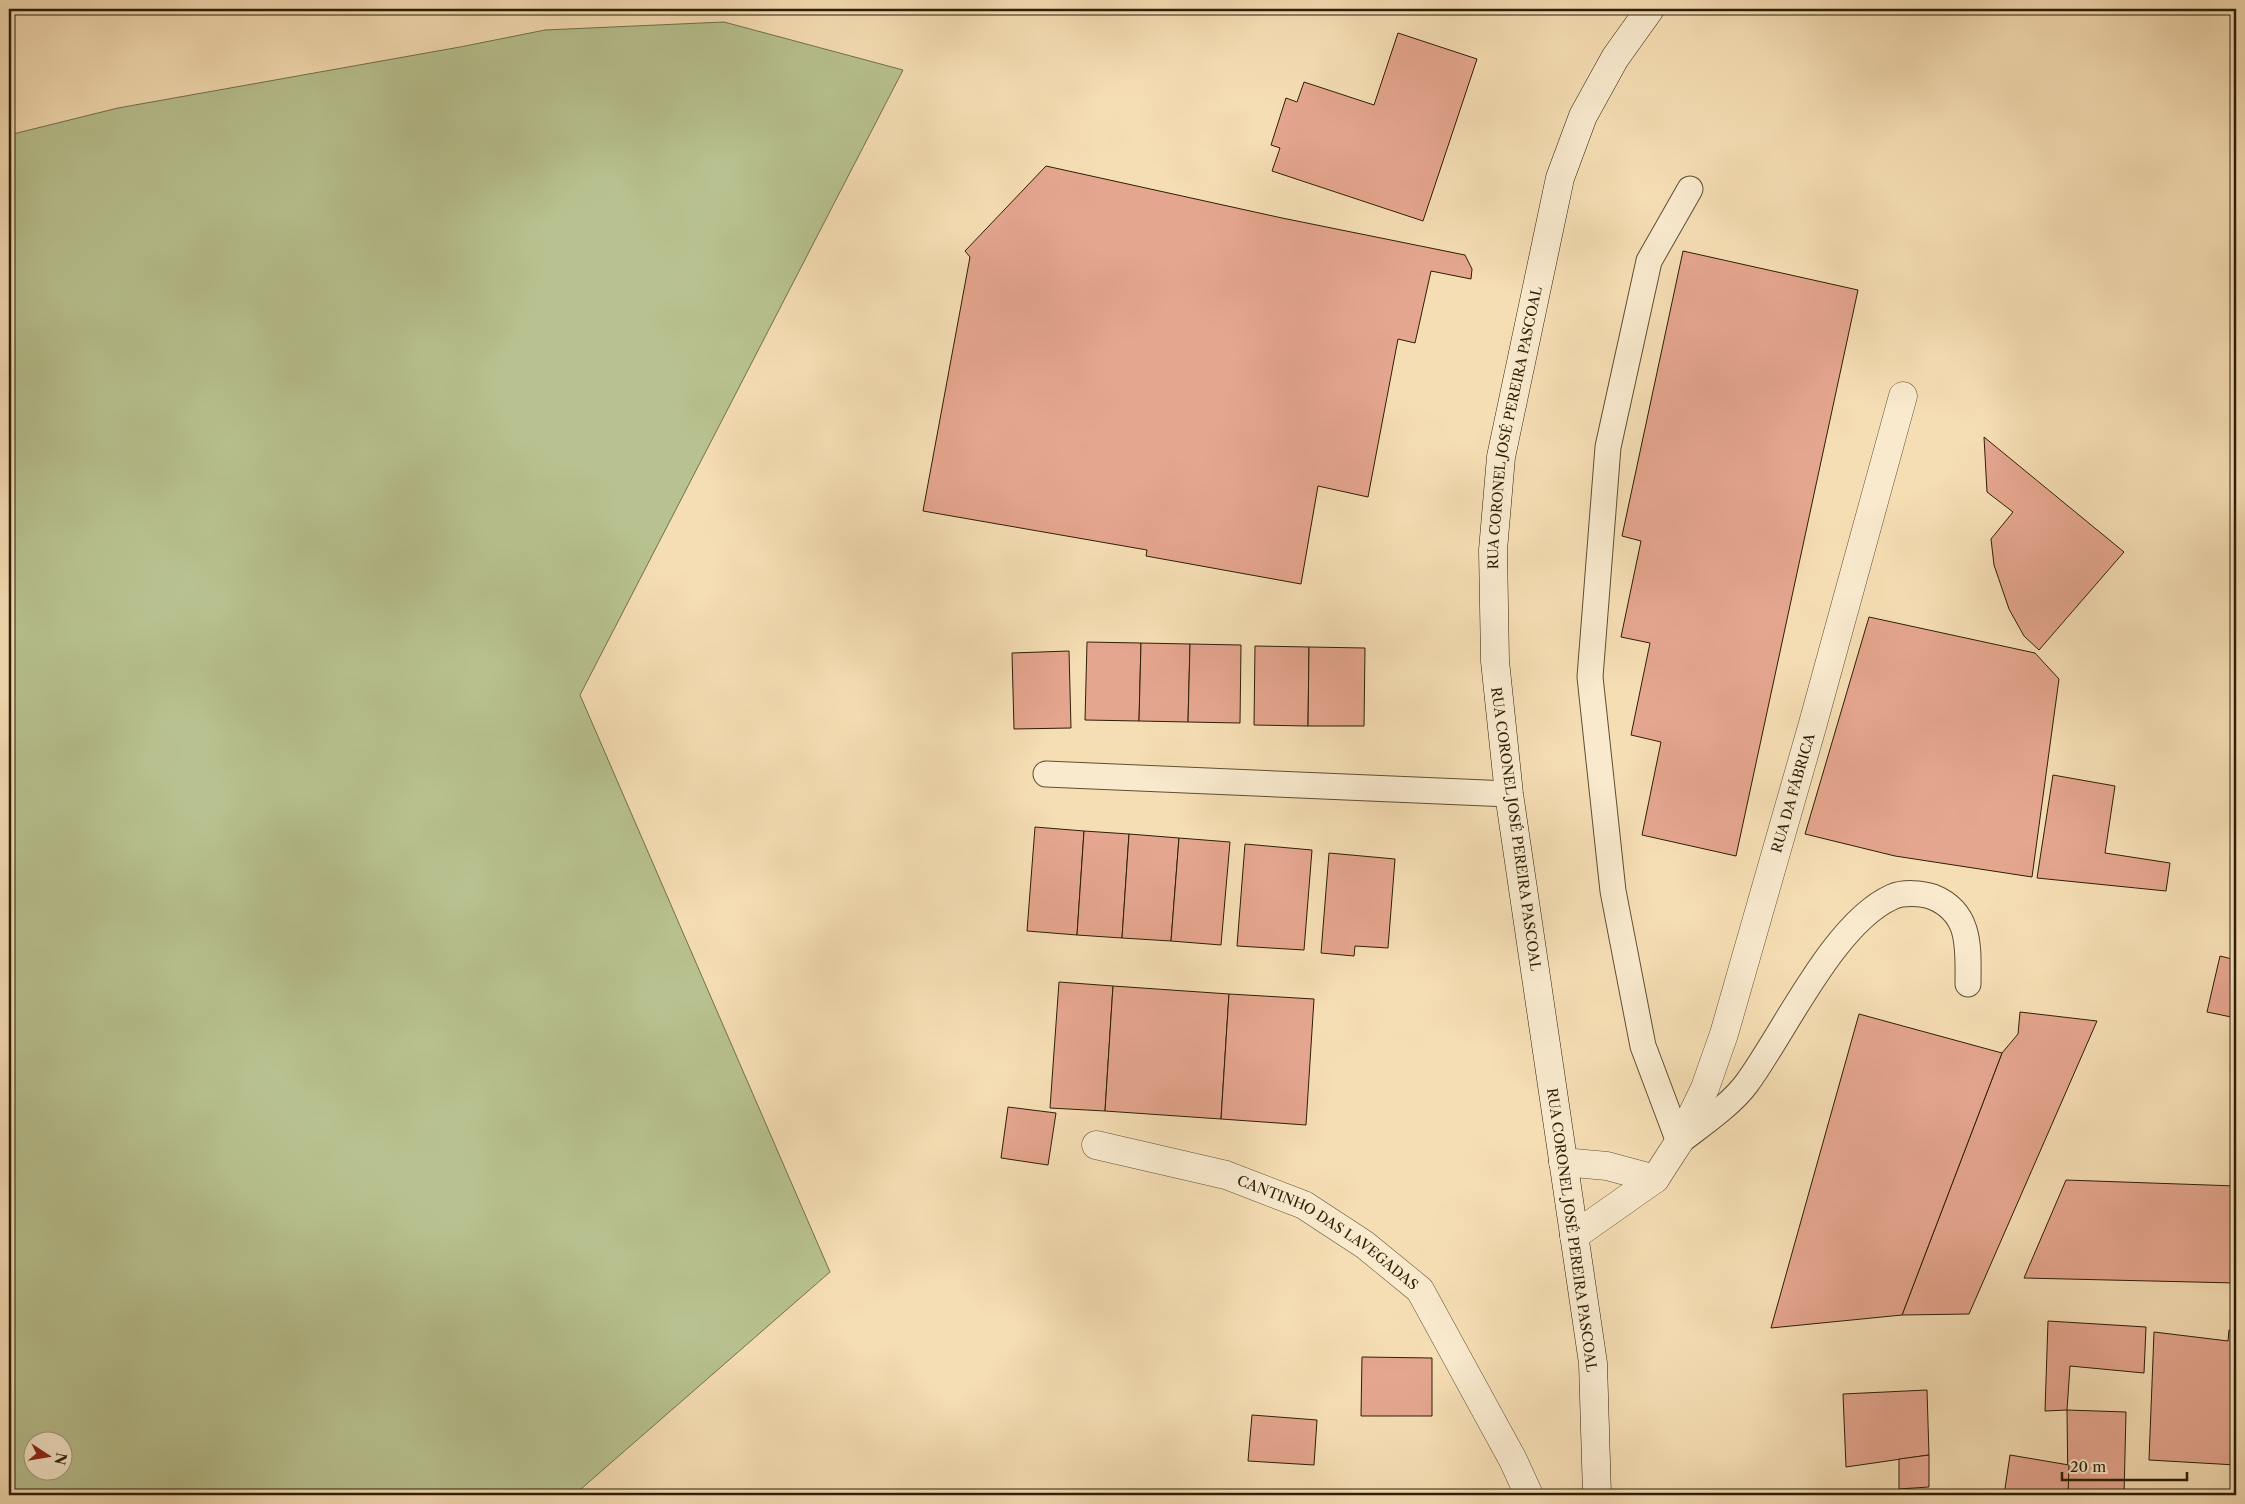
<svg xmlns="http://www.w3.org/2000/svg" width="2245" height="1504" viewBox="0 0 2245 1504" font-family="'Libre Caslon Text',serif">
  <style>
    .green { fill: #b8c290; stroke: #72704c; fill-rule: evenodd }
    .building { fill: #e5a68f; stroke: #2d1e07 }
    .lines { fill: none; stroke-linecap: round; stroke-linejoin: round }
    .lane-casing { stroke: #5f4e32; stroke-width: 27 }
    .street-casing { stroke: #5f4e32; stroke-width: 29 }
    .secondary-casing { stroke: #2d1e07; stroke-width: 29 }
    .lane { stroke: #f9eace; stroke-width: 25 }
    .street { stroke: #f9eace; stroke-width: 28 }
    .secondary { stroke: #f9eace; stroke-width: 28 }
    .labels { text-anchor: middle; dominant-baseline: central; stroke-width: 4; stroke-linejoin: round; paint-order: stroke }
    .street-label { font-size: 14px; fill: #2d1e07; stroke: #f9eace }
  </style>
  <rect width="100%" height="100%" fill="#f6deb4"/>
  <filter id="stains"><feTurbulence type="fractalNoise" baseFrequency=".004" numOctaves="4"/><feColorMatrix values="0 0 0 0 .2 0 0 0 0 .09 0 0 0 0 .02 0 0 0 .5 -.17"/></filter>
  <radialGradient id="worn" r=".72"><stop offset=".6" stop-color="#630" stop-opacity="0"/><stop offset="1" stop-color="#630" stop-opacity=".3"/></radialGradient>
  <!-- green -->
  <path class="green" d="M 724,22 L 903,70 L 580,695 L 830,1272 L 574,1495 L 9,1495 L 9,135 L 118,108 L 460,47 L 545,30 ZM 32,1442 L 62,1442 L 62,1472 L 32,1472 Z"/>
  <!-- building -->
  <g class="building">
    <path d="M 1398,33 L 1477,59 L 1423,221 L 1272,171 L 1280,148 L 1271,145 L 1286,98 L 1297,102 L 1304,82 L 1374,105 Z"/>
    <path d="M 1046,166 L 1282,218 L 1465,255 L 1472,269 L 1471,279 L 1431,271 L 1415,343 L 1398,339 L 1368,497 L 1318,486 L 1301,584 L 1146,556 L 1147,550 L 923,511 L 970,257 L 965,251 Z"/>
    <path d="M 1683,251 L 1858,290 L 1736,856 L 1642,835 L 1661,742 L 1631,735 L 1650,643 L 1621,637 L 1641,541 L 1622,536 Z"/>
    <path d="M 1984,437 L 2124,552 L 2039,650 L 2024,636 L 2009,609 L 1994,565 L 1991,539 L 2013,512 L 1987,492 Z"/>
    <path d="M 1869,617 L 2035,653 L 2059,679 L 2032,877 L 1895,856 L 1805,834 Z"/>
    <path d="M 1087,642 L 1141,643 L 1139,721 L 1085,720 Z"/>
    <path d="M 1141,643 L 1190,644 L 1188,722 L 1139,721 Z"/>
    <path d="M 1190,644 L 1241,645 L 1240,723 L 1188,722 Z"/>
    <path d="M 1255,646 L 1309,647 L 1308,726 L 1254,725 Z"/>
    <path d="M 1309,647 L 1365,648 L 1364,726 L 1308,726 Z"/>
    <path d="M 1069,651 L 1071,728 L 1014,729 L 1012,653 Z"/>
    <path d="M 2053,775 L 2115,786 L 2105,853 L 2170,863 L 2166,891 L 2037,878 Z"/>
    <path d="M 1035,827 L 1084,831 L 1077,935 L 1027,931 Z"/>
    <path d="M 1084,831 L 1129,834 L 1122,938 L 1077,935 Z"/>
    <path d="M 1129,834 L 1179,838 L 1171,941 L 1122,938 Z"/>
    <path d="M 1179,838 L 1230,842 L 1221,945 L 1171,941 Z"/>
    <path d="M 1245,844 L 1312,850 L 1304,950 L 1237,946 Z"/>
    <path d="M 1329,853 L 1395,859 L 1388,948 L 1355,946 L 1354,956 L 1321,953 Z"/>
    <path d="M 2220,956 L 2236,960 L 2236,1018 L 2207,1012 Z"/>
    <path d="M 1059,982 L 1113,986 L 1105,1111 L 1050,1108 Z"/>
    <path d="M 1113,986 L 1229,994 L 1221,1119 L 1105,1111 Z"/>
    <path d="M 1229,994 L 1314,999 L 1306,1125 L 1221,1119 Z"/>
    <path d="M 2020,1012 L 2097,1021 L 1969,1314 L 1902,1315 L 2002,1053 L 2018,1034 Z"/>
    <path d="M 1859,1014 L 2002,1053 L 1902,1315 L 1771,1328 Z"/>
    <path d="M 1008,1107 L 1056,1113 L 1048,1165 L 1001,1158 Z"/>
    <path d="M 2066,1180 L 2236,1186 L 2236,1283 L 2024,1278 Z"/>
    <path d="M 2048,1321 L 2146,1327 L 2144,1373 L 2070,1366 L 2067,1410 L 2045,1411 Z"/>
    <path d="M 2229,1330 L 2236,1330 L 2236,1465 L 2149,1460 L 2154,1332 L 2228,1341 Z"/>
    <path d="M 1362,1357 L 1432,1358 L 1432,1416 L 1361,1416 Z"/>
    <path d="M 1927,1390 L 1929,1455 L 1846,1467 L 1843,1394 Z"/>
    <path d="M 2067,1410 L 2126,1412 L 2124,1495 L 2068,1495 Z"/>
    <path d="M 1252,1415 L 1317,1420 L 1314,1465 L 1248,1461 Z"/>
    <path d="M 1929,1455 L 1929,1487 L 1899,1489 L 1899,1459 Z"/>
    <path d="M 2010,1455 L 2069,1465 L 2068,1495 L 2004,1495 Z"/>
  </g>
  <g class="lines">
    <defs>
      <g id="lane">
        <path d="M 1690,189 L 1649,261 L 1608,447 L 1590,677 L 1613,891 L 1643,1046 L 1679,1142 C 1701,1125 1731,1105 1747,1083 C 1785,1031 1834,923 1892,897 C 1903,892 1922,893 1933,897 C 1972,913 1968,949 1968,984"/>
        <path d="M 1046,774 L 1509,794"/>
      </g>
      <g id="street">
        <path id="s1" d="M 1096,1145 L 1226,1175 L 1304,1205 L 1365,1245 L 1420,1290 L 1513,1460 L 1529,1495"/>
        <path d="M 1563,1162 L 1607,1166 L 1655,1179"/>
        <path id="s2" d="M 1574,1236 L 1655,1179 L 1679,1142 L 1705,1088 L 1724,1034 L 1812,727 L 1903,396"/>
      </g>
      <g id="secondary">
        <path id="s3" d="M 1597,1495 L 1593,1363 L 1509,794 L 1495,661 L 1493,550 L 1501,457 L 1560,178 L 1583,116 L 1615,58 L 1650,9"/>
      </g>
    </defs>
    <!-- lane casing -->
    <use href="#lane" class="lane-casing"/>
    <!-- street casing -->
    <use href="#street" class="street-casing"/>
    <!-- secondary casing -->
    <use href="#secondary" class="secondary-casing"/>
    <!-- lane -->
    <use href="#lane" class="lane"/>
    <!-- street -->
    <use href="#street" class="street"/>
    <!-- secondary -->
    <use href="#secondary" class="secondary"/>
  </g>
  <g class="labels">
    <!-- street labels -->
    <g class="street-label">
      <text stroke="none"><textPath href="#s3" startOffset="1076">RUA CORONEL JOSÉ PEREIRA PASCOAL</textPath></text>
      <text stroke="none"><textPath href="#s2" startOffset="511">RUA DA FÁBRICA</textPath></text>
      <text transform="translate(1516 829) rotate(82)">RUA CORONEL JOSÉ PEREIRA PASCOAL</text>
      <text transform="translate(1572 1230) rotate(82)">RUA CORONEL JOSÉ PEREIRA PASCOAL</text>
      <text stroke="none"><textPath href="#s1" startOffset="251">CANTINHO DAS LAVEGADAS</textPath></text>
    </g>
  </g>
  <!-- margin -->
  <rect width="2245" height="1504" fill="none" stroke="#f6deb4" stroke-width="30"/>
  <rect x="10" y="10" width="2225" height="1484" fill="none" stroke="#2d1e07" stroke-width="2.5"/>
  <rect x="15" y="15" width="2215" height="1474" fill="none" stroke="#2d1e07"/>
  <!-- north arrow -->
  <g transform="translate(48 1456) rotate(102)"><circle r="24" fill="#f9eace" stroke="#a7987e"/>
  <path d="M0-4L9 19L0 12L-9 19Z" fill="#8f2418"/>
  <text y="-8" font-size="14" font-weight="bold" text-anchor="middle" fill="#2d1e07">N</text>
  </g>
  <!-- scale -->
  <path d="M2062 1472v8h125v-8" fill="none" stroke="#2d1e07" stroke-width="2.5"/>
  <text x="2070" y="1472" font-size="15" fill="#2d1e07" stroke="#f9eace" stroke-width="4" paint-order="stroke">20 m</text>
  <rect width="100%" height="100%" filter="url(#stains)"/>
  <rect width="100%" height="100%" fill="url(#worn)"/>
</svg>
